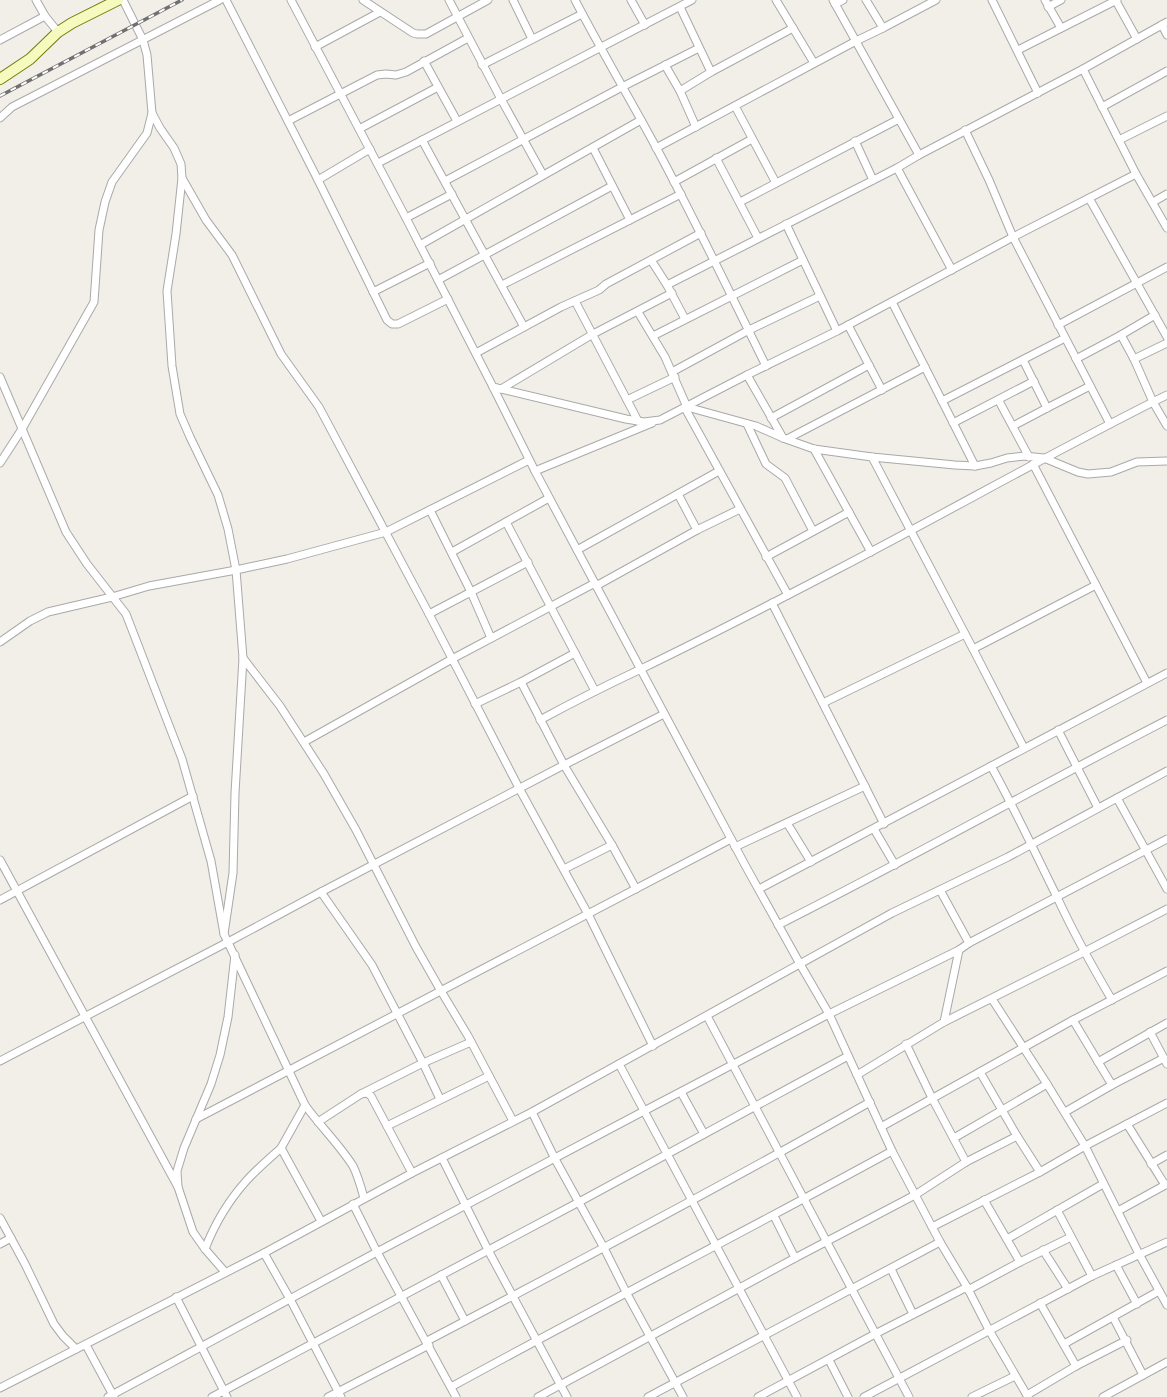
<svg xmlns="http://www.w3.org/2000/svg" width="1167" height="1397" viewBox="0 0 1167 1397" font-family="Barlow,sans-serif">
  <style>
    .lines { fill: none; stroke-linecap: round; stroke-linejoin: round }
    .street-casing { stroke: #a9a9a9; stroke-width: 9 }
    .secondary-casing { stroke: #707d05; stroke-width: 12 }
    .street { stroke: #fff; stroke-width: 7 }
    .secondary { stroke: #f7fabf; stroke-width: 10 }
    .rail-casing { stroke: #707070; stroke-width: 3.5 }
    .rail { stroke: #fff; stroke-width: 2; stroke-dasharray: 6; stroke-linecap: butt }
  </style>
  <rect width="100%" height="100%" fill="#f2efe9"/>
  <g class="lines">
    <defs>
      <g id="street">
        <path d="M 36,0 L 45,16 L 58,32"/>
        <path d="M 123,0 L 143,40 L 147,55 L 152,113 L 160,128 L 174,148 L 181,164 L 182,178 L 176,234 L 167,291 L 172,366 L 180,414 L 190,437 L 218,495 L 228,529 L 236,570 L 243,658 L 235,793 L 233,873 L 224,934"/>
        <path d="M 226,0 L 318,180 L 387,320 L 392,324 L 398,324 L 448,299"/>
        <path d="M 291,0 L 406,218 L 493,387 L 535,471 L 745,865 L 800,964 L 829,1014 L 892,1151 L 940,1242 L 967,1287 L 989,1330 L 1028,1397"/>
        <path d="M 363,0 L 413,33 L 417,34 L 426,34 L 488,0"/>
        <path d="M 449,0 L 501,99 L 543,175"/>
        <path d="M 513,0 L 532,39"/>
        <path d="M 575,0 C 601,50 630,99 657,149 C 695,220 730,293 766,366"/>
        <path d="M 631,0 L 645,25"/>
        <path d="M 776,0 L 814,63"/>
        <path d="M 833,0 L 919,155"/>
        <path d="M 866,0 L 883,28"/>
        <path d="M 992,0 L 1038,93"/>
        <path d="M 1045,0 L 1061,28"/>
        <path d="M 1116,1 L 1137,39"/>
        <path d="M 835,4 L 843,0"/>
        <path d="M 680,7 L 711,72"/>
        <path d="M 1048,7 L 1061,0"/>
        <path d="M 1162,25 L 1167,35"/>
        <path d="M 0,40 L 45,16"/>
        <path d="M 315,47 L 380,12"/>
        <path d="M 1018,50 L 1117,0"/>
        <path d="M 424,61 L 457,121"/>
        <path d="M 482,65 L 582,14"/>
        <path d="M 665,65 L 680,91 L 696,127"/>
        <path d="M 1083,69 L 1136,174 L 1167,228"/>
        <path d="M 680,91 L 711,72 L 793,28"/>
        <path d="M 735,106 L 776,183"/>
        <path d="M 1102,107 L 1167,71"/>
        <path d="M 0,118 L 12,107 L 220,0"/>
        <path d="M 288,121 L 377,75 L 386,74 L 396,75 L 406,72 L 468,38"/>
        <path d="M 359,129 L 438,87"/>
        <path d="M 965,130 L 989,180 L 1013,237 L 1110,424"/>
        <path d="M 422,140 L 524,327"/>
        <path d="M 1119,140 L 1167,116"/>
        <path d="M 855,141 L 873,180"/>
        <path d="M 593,148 L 630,220"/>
        <path d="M 656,148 L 856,41 L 883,28 L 936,0"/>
        <path d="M 716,158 L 758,238"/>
        <path d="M 378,163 L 692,0"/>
        <path d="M 897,168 L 952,270"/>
        <path d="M 182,178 L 206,220 L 232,255 L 281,354 L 319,407 L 429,614 L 519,788 L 588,914 L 653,1046"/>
        <path d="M 318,180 L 370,149"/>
        <path d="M 445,181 L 622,87 L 699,48"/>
        <path d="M 674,182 L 752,139"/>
        <path d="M 1089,198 L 1167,337"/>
        <path d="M 740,202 L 899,119"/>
        <path d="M 1153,202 L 1167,194"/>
        <path d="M 406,218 L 452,194"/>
        <path d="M 786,224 L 837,331"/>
        <path d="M 420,245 L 641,120"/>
        <path d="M 651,260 L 667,285 L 685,319"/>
        <path d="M 438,280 L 612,186"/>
        <path d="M 502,285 L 681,194"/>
        <path d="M 667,285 L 897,168 L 919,155 L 1083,69 L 1167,22"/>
        <path d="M 373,292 L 430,263"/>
        <path d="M 575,301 L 638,421"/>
        <path d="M 892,302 L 975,466"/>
        <path d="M 638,312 L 665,357 L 687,407"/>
        <path d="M 848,325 L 882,390"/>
        <path d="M 1058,325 L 1167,267"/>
        <path d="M 1121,335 L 1134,359 L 1153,402 L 1167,426"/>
        <path d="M 653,336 L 803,260"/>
        <path d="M 476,353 L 561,307 L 599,290 L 606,284 L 701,233"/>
        <path d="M 1076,359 L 1121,335 L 1155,315"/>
        <path d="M 1134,359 L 1167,343"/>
        <path d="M 1023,360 L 1047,408"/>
        <path d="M 672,372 L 749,330 L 820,296"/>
        <path d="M 747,375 L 783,438"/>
        <path d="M 0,377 L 66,532 L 87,564 L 126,614 L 182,759 L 211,861 L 224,934 L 305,1105 C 320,1126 339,1144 353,1166 C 358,1176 361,1187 364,1198"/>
        <path d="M 493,387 L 626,419 L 644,422 L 660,420 L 747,375 L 837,331 L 1013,237 L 1136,174"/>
        <path d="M 501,389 L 593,334 L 672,293"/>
        <path d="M 627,400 L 675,377"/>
        <path d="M 942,401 L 1065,338"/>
        <path d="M 999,401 L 1029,457"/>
        <path d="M 687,407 L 756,426 L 783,438 L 814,449 L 872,457 L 955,465 L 975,466 L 991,463 L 1007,458 L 1024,456 L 1044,458 L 1078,472 L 1088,474 L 1111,472 L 1137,462 L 1167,461"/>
        <path d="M 685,408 L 788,595"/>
        <path d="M 771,418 L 869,365"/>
        <path d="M 953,423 L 1034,381"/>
        <path d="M 747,424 L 766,464 L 785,478 L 813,531"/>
        <path d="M 1013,426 L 1047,408 L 1090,386"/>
        <path d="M 787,439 L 925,367"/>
        <path d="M 814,449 L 871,552"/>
        <path d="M 872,457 L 973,649 L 1024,748"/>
        <path d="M 0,463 L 22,429 L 94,302 L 99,230 L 105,202 L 112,182 L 147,133 L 152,113"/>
        <path d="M 1033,464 L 1147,683"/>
        <path d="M 535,471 L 652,423"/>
        <path d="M 678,494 L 697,530"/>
        <path d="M 430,510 L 471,592 L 491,638"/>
        <path d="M 506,522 L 595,691"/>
        <path d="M 577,550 L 719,471"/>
        <path d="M 452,552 L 549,498"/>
        <path d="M 766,557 L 849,512"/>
        <path d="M 596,586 L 697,530 L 740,509"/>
        <path d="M 772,603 L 884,824"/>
        <path d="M 429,614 L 528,562"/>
        <path d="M 0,642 L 30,621 L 48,612 L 112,597 L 149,586 L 236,570 L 287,559 L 386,532 L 529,460"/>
        <path d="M 973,649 L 1096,585"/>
        <path d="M 243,658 L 280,706 L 324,774 L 356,830 L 416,947 L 441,991 L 468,1036 L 513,1121"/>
        <path d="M 521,682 L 564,765 L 612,845 L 636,889"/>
        <path d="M 823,703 L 965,634"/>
        <path d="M 475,704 L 521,682 L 575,653"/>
        <path d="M 540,720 C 573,702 607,685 641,669 C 707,637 773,603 838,569 C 948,512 1056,450 1167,395"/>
        <path d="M 1058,730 L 1098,808"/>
        <path d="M 304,742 L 452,659 L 595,583"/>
        <path d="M 991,766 C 1015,809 1035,853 1057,897 C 1073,932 1092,966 1112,1000"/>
        <path d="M 1117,798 L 1167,889"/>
        <path d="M 787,823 L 811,862"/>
        <path d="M 874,829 L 895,865"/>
        <path d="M 735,847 L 865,786"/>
        <path d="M 0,860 L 178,1187"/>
        <path d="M 564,869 L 612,845"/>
        <path d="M 759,889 L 1167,673"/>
        <path d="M 940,890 L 969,943"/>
        <path d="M 321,892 L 372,965 L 423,1063 L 440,1099"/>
        <path d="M 0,900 L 193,796"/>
        <path d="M 778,925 C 909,859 1037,787 1167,720"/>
        <path d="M 992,999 L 1047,1084 L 1085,1146 L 1139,1254 L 1167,1305"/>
        <path d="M 707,1016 L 909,1397"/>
        <path d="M 1073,1020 L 1112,1085"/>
        <path d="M 944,1022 L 1084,952 L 1167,909"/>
        <path d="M 1150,1032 L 1167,1064"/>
        <path d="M 906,1044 L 932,1098 L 966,1162"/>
        <path d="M 0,1061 L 228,942 L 321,892 L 564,765 L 664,714"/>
        <path d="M 1098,1062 L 1167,1023"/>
        <path d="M 619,1064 L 797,1397"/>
        <path d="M 980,1072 L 1017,1136 L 1040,1172"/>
        <path d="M 857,1075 L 944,1022 L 959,950 L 969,943 L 1167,839"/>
        <path d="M 681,1092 L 704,1134"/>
        <path d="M 361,1094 L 423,1063 L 471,1042"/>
        <path d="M 532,1112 L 555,1159 L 604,1248 L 627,1294 L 683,1397"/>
        <path d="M 1065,1112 L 1112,1085 L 1164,1058"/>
        <path d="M 196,1119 L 731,839"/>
        <path d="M 318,1122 L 361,1094 L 367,1093 L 371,1096 L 387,1126"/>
        <path d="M 1127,1124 L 1165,1185"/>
        <path d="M 881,1127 L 1073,1020 L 1167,971"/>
        <path d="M 954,1138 L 1047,1084"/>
        <path d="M 281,1148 L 305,1105"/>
        <path d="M 442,1158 L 488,1250 L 567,1397"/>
        <path d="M 1151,1164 L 1167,1155"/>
        <path d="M 412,1173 L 387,1126 L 489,1076"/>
        <path d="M 984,1200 L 1020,1262"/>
        <path d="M 353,1204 L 377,1252 L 456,1397"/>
        <path d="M 1057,1210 L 1092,1276"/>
        <path d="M 1118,1211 L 1167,1184"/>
        <path d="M 774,1216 L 795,1258"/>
        <path d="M 0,1218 L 25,1264 L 54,1324 L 63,1336 L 76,1349"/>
        <path d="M 932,1227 L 1040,1172 L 1085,1146 L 1167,1103"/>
        <path d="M 1007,1239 L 1103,1184"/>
        <path d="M 0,1244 L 11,1238"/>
        <path d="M 205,1249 C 215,1223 229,1200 247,1180 C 258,1168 270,1158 281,1148 L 321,1221"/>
        <path d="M 1043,1250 L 1068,1289"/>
        <path d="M 264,1253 L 290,1299 L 341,1397"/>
        <path d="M 1116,1265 L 1137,1304"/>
        <path d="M 891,1269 L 913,1314"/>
        <path d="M 225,1272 L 205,1249 L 193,1232 L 178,1187 L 177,1171 L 184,1148 L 211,1084 L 220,1055 L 228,1017 L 235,955"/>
        <path d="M 441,1275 L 465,1321"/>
        <path d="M 968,1290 L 1020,1262 L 1071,1237"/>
        <path d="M 176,1297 L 227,1397"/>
        <path d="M 1040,1303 L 1076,1366"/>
        <path d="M 1113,1317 L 1143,1375"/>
        <path d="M 427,1341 C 576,1263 724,1185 870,1102"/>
        <path d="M 1064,1344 L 1159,1291"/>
        <path d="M 86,1345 L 114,1397"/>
        <path d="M 829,1360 L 848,1397"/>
        <path d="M 451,1387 C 597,1307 746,1231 892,1151"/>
        <path d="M 0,1388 L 264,1253 L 412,1173 L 532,1112 L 892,913 L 1008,857 L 1167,771"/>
        <path d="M 1027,1395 L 1076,1366 L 1127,1340"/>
        <path d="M 108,1397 L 377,1252 L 644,1111 L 829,1014 L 959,950"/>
        <path d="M 212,1397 L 579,1202 L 848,1056"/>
        <path d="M 328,1397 L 429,1345"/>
        <path d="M 538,1397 L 795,1258 L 915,1195 L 966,1162 L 1017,1136"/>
        <path d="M 648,1397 L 940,1242"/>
        <path d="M 758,1397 L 875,1334 L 967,1287"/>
        <path d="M 864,1397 L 1092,1276 L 1167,1242"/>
        <path d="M 972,1397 L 1015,1376"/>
        <path d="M 1103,1397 L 1167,1362"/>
      </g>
      <path id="secondary" d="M 0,79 L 30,59 L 58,32 L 72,23 L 118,0"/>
    </defs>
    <!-- street casing -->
    <use href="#street" class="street-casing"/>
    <!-- secondary casing -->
    <use href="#secondary" class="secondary-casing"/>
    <!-- street -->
    <use href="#street" class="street"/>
    <!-- secondary -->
    <use href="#secondary" class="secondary"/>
    <defs>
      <path id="rail" d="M 0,96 L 182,0"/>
    </defs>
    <!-- rail casing -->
    <use href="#rail" class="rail-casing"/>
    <!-- rail -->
    <use href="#rail" class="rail"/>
  </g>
</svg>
